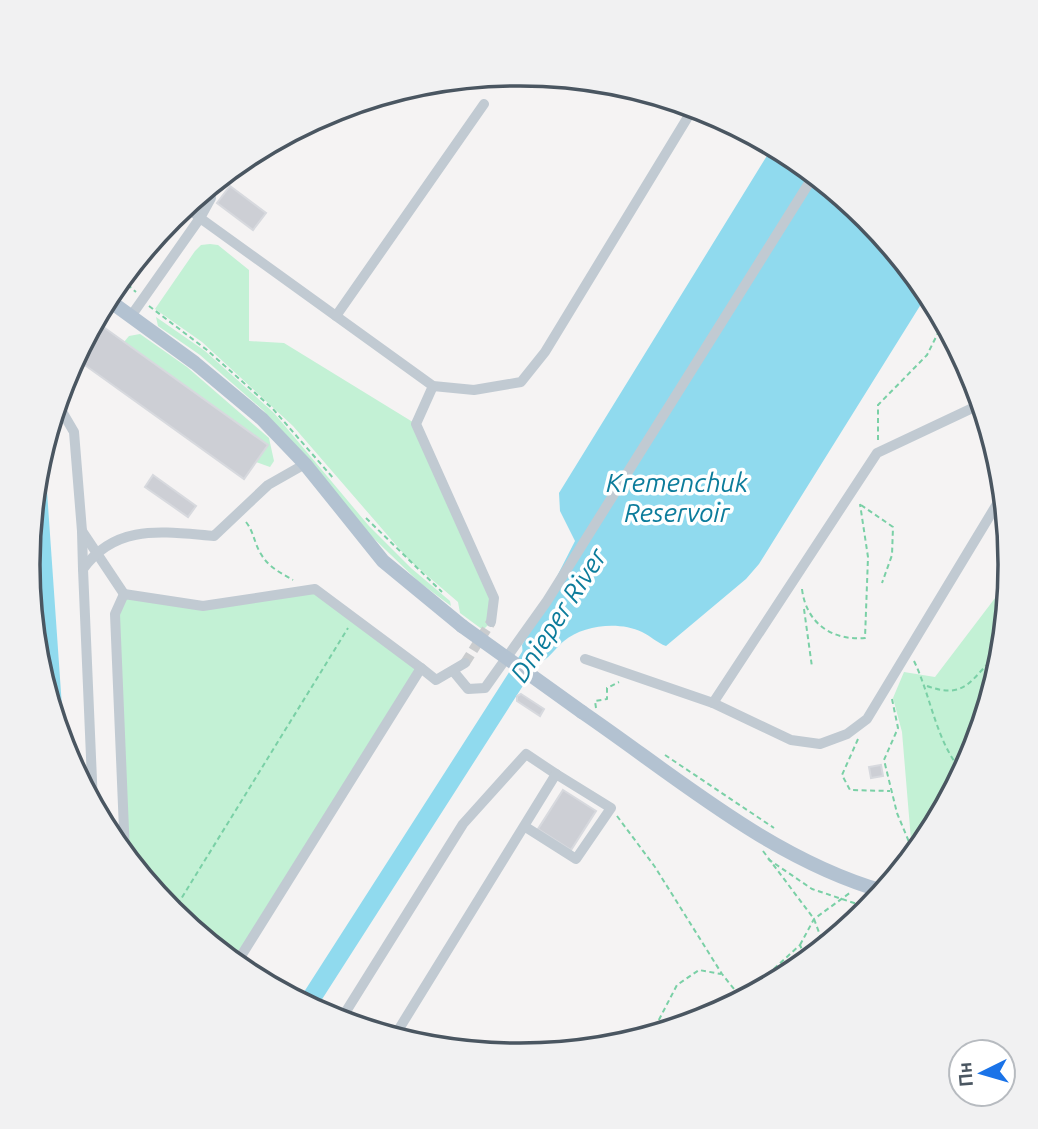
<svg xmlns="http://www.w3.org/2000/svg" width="1038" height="1129" viewBox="0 0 1038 1129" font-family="Ubuntu,sans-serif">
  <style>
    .green { fill: #c3f1d5 }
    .water { fill: #90daee }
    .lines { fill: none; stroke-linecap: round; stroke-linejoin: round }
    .river { stroke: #90daee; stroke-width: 19 }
    .building { fill: #cdcfd5; stroke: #d7d9de; stroke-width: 2 }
    .minor-tunnel { stroke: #caccce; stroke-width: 10; stroke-dasharray: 10 5; stroke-linecap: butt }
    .path { stroke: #7ad0a6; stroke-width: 2; stroke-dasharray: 5 3.5; stroke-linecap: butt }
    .minor { stroke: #c1cad2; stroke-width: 10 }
    .major { stroke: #b3c2d1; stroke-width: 14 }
    .major-bridge { stroke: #b3c2d1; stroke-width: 14 }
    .labels { text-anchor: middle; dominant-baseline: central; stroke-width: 7; stroke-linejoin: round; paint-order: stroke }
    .water-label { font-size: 26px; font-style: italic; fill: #0c7c9b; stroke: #fff }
    .rim { fill: none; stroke: #4a5661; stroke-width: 3.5 }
  </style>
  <rect width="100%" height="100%" fill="#f5f3f3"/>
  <!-- green -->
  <g class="green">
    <path d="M 210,244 L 218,245 L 249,270 L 249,341 L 284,343 L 416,424 L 494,598 L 491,622 L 483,630 L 460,613 L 458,602 L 409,560 L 293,426 L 202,342 L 155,309 L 195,251 L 201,245 Z"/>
    <path d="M 156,317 L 205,351 L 274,413 L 369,526 L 411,568 L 450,601 L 451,606 L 419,582 L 363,528 L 263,410 L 200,355 L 158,326 Z"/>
    <path d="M 140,334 L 187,367 L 269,438 L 274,461 L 270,467 L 256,462 L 124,342 L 129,336 Z"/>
    <path d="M 1008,581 L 1000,661 L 972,753 L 927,838 L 912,852 L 902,732 L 893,698 L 904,672 L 935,677 Z"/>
    <path d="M 315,589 L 421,668 L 236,964 L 172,911 L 125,854 L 115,614 L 124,594 L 203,606 Z"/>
  </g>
  <!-- water -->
  <g class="water">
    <path d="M 773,146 C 837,181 883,238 928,293 L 759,564 L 746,579 L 666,646 C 657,643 651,636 642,632 C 619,621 583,625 564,641 C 554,649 548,662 534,664 L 523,656 L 522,645 L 575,541 L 560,511 L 559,493 Z"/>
    <path d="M 44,448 L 65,750 C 56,721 45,692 38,662 C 24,605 27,504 44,448 Z"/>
  </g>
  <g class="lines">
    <!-- river -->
    <path class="river" d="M 307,1005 L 541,640"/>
  </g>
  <!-- building -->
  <g class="building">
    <path d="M 230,186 L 266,213 L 253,230 L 217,203 Z"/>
    <path d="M 95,321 L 268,445 L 244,479 L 75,358 Z"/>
    <path d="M 153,475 L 196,506 L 188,517 L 145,487 Z"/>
    <path d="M 521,694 L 544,709 L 540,716 L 517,701 L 517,696 Z"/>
    <path d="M 881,765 L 883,776 L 871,778 L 869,767 Z"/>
    <path d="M 563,790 L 596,811 L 571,850 L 538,829 Z"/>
  </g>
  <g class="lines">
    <!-- minor-tunnel -->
    <path class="minor-tunnel" d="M 465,663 L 491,622"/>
    <!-- path -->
    <g class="path">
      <path d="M 121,279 L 136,292"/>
      <path d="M 149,306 L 207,350 L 273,409 L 334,479"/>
      <path d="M 878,440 L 878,405 L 927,355 L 938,333 L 946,328"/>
      <path d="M 861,505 L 893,527 L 892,555 L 882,583"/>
      <path d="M 366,518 L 442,592"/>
      <path d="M 246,522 C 254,532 254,543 261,554 C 268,567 281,573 293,580"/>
      <path d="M 802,589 C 806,623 832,641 865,638 L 868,557 L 860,504"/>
      <path d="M 804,609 L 812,667"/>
      <path d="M 914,661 C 931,696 936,742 962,771"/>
      <path d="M 927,686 C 971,702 972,672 1001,653"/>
      <path d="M 892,699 L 898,728 L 884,760 L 897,813 L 914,854"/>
      <path d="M 596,708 L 595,701 L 607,699 L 607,688 L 619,682"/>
      <path d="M 858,739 L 842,775 L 850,790 L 890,791"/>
      <path d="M 665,755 L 774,828"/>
      <path d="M 617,816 L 655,867 L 722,974 L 738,994 L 738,1002"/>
      <path d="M 763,851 L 814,919 L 824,946"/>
      <path d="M 768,859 L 812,889 L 869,908"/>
      <path d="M 173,912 L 348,628"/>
      <path d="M 800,945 L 814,919 L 851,892"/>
      <path d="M 741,1000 L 738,994 L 754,987 L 800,945 L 807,961"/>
      <path d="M 651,1035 L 677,985 L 699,970 L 721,974"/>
    </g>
    <!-- minor -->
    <g class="minor">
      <path d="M 186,206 L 200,218 L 211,198"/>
      <path d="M 131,316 L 200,218 L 433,386 L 474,390 L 521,382 L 545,352 L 694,107"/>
      <path d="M 336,316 L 484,104"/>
      <path d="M 433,386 L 416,424 L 494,598 L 491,622"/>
      <path d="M 57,403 L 74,432 L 82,531 L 124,594"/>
      <path d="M 82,531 L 83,569"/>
      <path d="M 585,659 L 713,703 L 791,740 L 820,744 L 847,734 L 867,719 L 1003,494"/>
      <path d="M 421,668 L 436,680 L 465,663"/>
      <path d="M 454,672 L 468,689 L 485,688 L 547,601 L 814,175"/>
      <path d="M 713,703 L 877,453 L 981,404"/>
      <path d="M 93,804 L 83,569 C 116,523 163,532 214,536 L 268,485 L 305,464"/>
      <path d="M 125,854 L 115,614 L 124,594 L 203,606 L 315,589 L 421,668 L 236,964"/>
      <path d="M 340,1021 L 463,824 L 526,754 L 556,774"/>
      <path d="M 394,1037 L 556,774 L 611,808 L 576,859 L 524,826"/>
    </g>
    <!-- major -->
    <g class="major">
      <path d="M 107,299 L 195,363 L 262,419 L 305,464 L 383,561 L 462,626"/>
      <path d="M 582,712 C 677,777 771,859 883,891"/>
    </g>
    <!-- major-bridge -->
    <path class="major-bridge" d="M 462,626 L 582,712"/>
  </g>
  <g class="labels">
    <!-- water labels -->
    <g class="water-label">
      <text x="677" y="482">Kremenchuk<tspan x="677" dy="30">Reservoir</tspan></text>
      <text transform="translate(558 615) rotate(-57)">Dnieper River</text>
    </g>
  </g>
  <!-- crop -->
  <path d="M0 0H1038V1129H0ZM518 86H520A478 478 0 0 1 998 564V565A478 478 0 0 1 520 1043H518A478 478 0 0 1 40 565V564A478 478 0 0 1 518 86Z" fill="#f1f1f2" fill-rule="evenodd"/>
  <path class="rim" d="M518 86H520A478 478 0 0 1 998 564V565A478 478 0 0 1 520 1043H518A478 478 0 0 1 40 565V564A478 478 0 0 1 518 86Z"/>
  <!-- north arrow -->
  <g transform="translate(982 1073) rotate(265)"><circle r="33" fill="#ffffff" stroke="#b7bbc0" stroke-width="2"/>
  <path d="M0-5L12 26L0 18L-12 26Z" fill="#1a73e8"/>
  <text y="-10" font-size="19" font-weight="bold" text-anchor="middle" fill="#4a5661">Пн</text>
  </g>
</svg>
